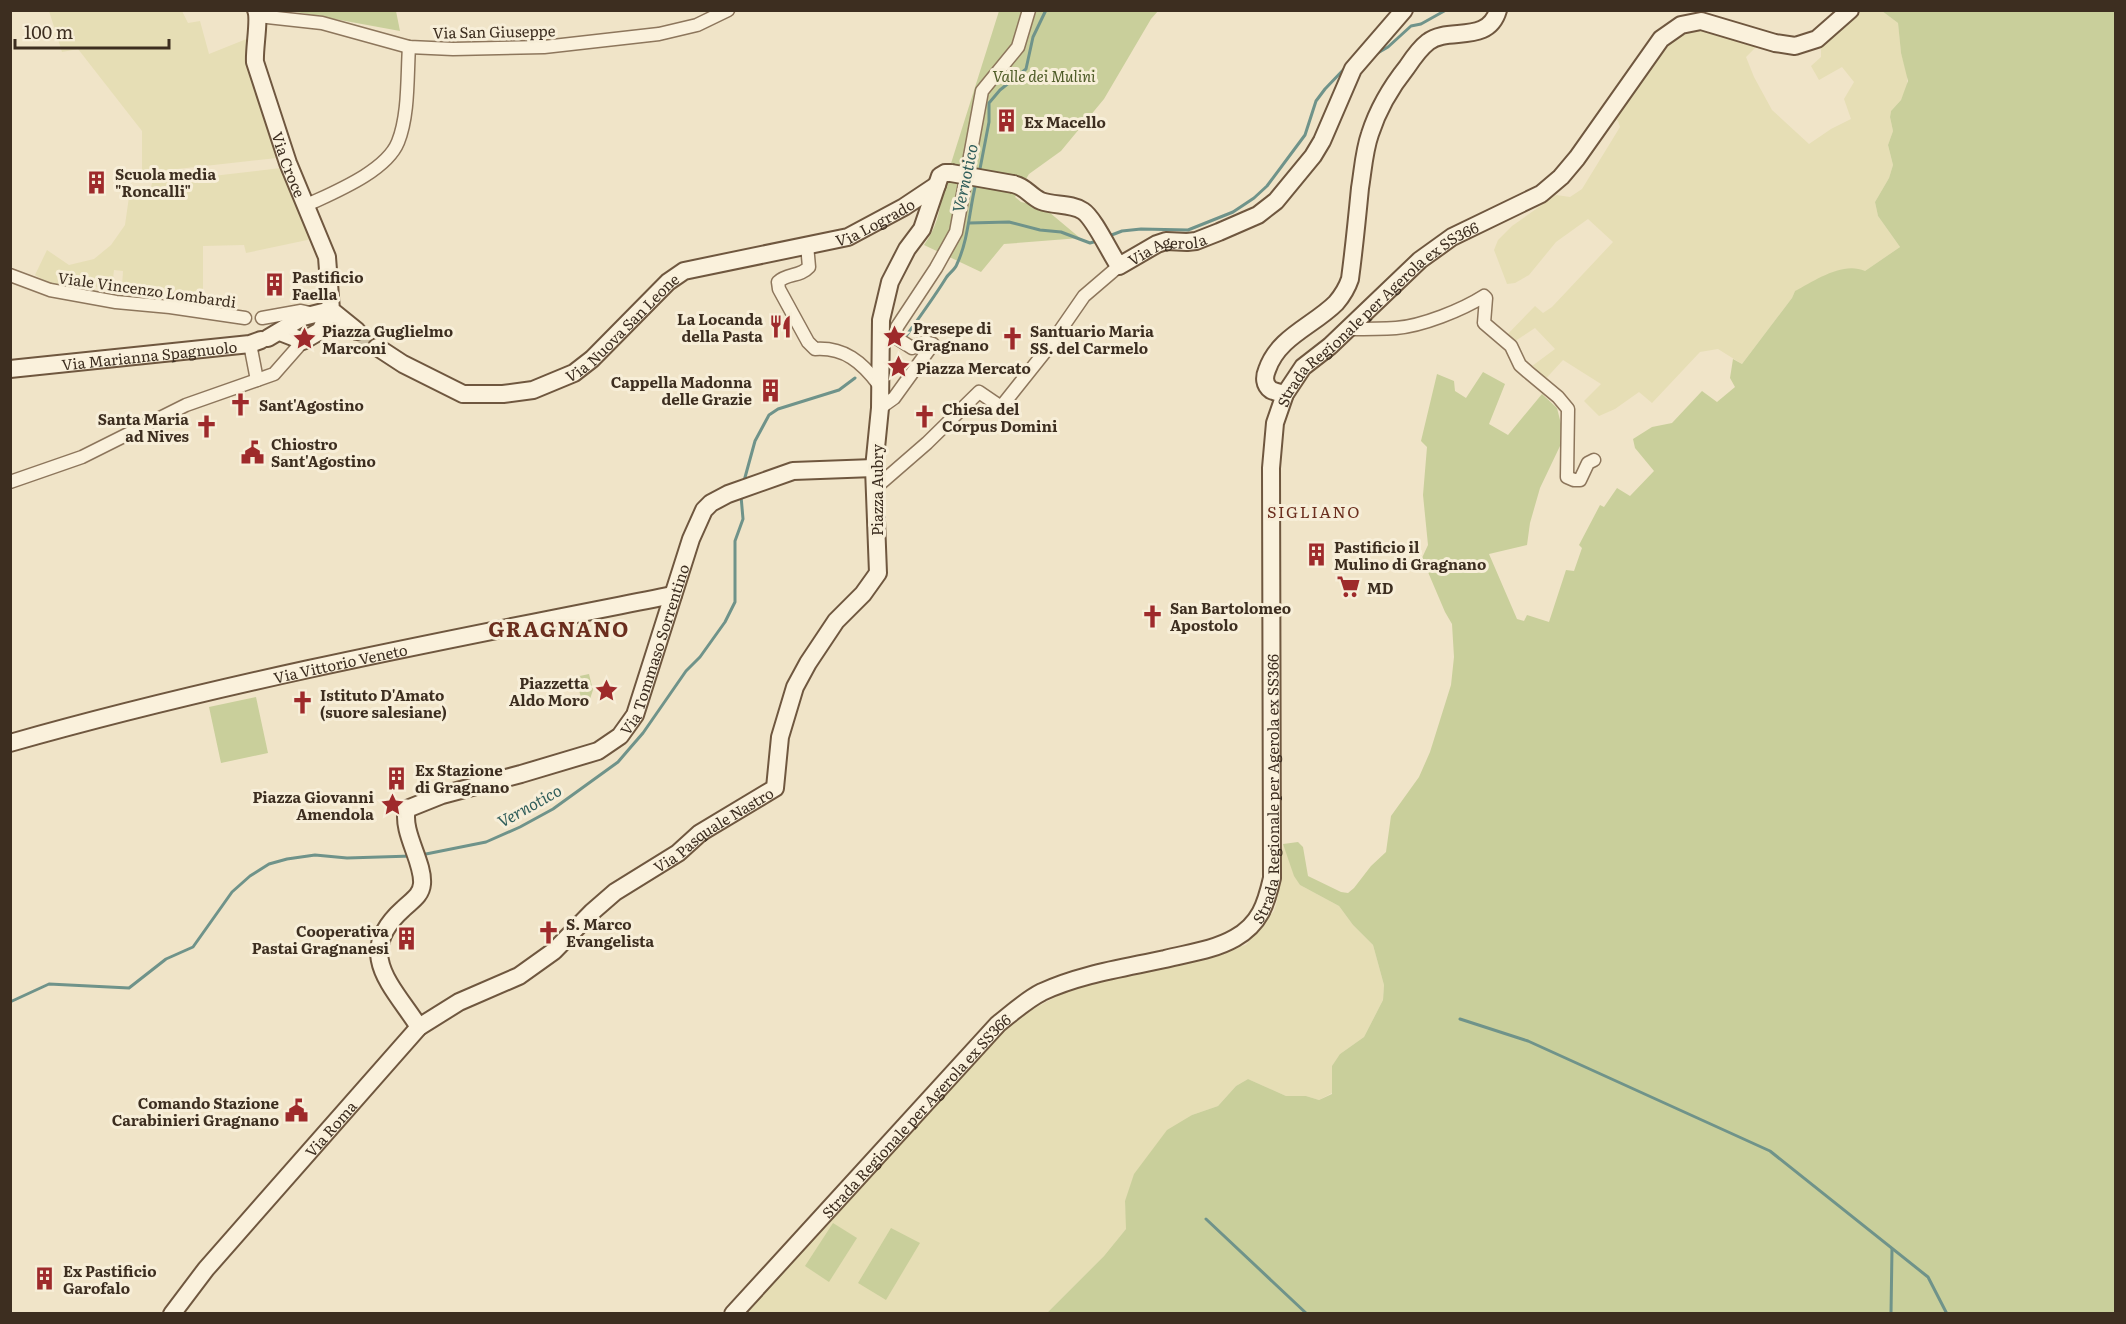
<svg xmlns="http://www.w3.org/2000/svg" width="2126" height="1324" viewBox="0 0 2126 1324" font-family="Literata,serif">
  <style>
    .farmland { fill: #e6deb5 }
    .green { fill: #c9cf9b }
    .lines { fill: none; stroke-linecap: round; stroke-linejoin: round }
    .stream { stroke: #6f938a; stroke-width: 3 }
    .secondary-tunnel { stroke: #ccc0a6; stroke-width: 16; stroke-dasharray: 16 8; stroke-linecap: butt }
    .street-casing { stroke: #8d765c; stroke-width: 15 }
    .secondary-casing { stroke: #6f573f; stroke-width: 20 }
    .street { stroke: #faf1dc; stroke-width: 12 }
    .secondary { stroke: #faf1dc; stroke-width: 16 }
    .secondary-bridge-casing { stroke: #6f573f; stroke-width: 20; stroke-linecap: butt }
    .secondary-bridge { stroke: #faf1dc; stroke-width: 16 }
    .labels { text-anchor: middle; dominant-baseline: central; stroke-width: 6; stroke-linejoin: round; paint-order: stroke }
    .street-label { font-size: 15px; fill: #3d2e20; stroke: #f7eed8 }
    .park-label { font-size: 15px; font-style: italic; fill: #4d5a26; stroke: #f7eed8 }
    .poi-label { font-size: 15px; font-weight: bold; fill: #3d2e20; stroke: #f7eed8; text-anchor: start }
    .water-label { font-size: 16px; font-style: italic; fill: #2f5d5a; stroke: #f7eed8 }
    .neighbourhood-label { font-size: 16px; letter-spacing: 1.5px; fill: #6b2e1e; stroke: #f7eed8 }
    .district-label { font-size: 21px; font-weight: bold; letter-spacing: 1.5px; fill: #6b2e1e; stroke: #f7eed8 }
  </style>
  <rect width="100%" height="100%" fill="#f0e4c8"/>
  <!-- farmland -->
  <g class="farmland">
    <path d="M 49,11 L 182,11 L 188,23 L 200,21 L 209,54 L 249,38 L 248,65 L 277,158 L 142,173 L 142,131 L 78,49 L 62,52 Z"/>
    <path d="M 1860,11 L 1882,11 L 1898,23 L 1901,53 L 1907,74 L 1907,87 L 1901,100 L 1891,111 L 1890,117 L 1893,131 L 1888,145 L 1893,165 L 1889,178 L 1875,202 L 1878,216 L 1900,247 L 1865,271 L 1795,291 L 1792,298 L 1742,364 L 1718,349 L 1700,352 L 1652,403 L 1639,392 L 1615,409 L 1599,416 L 1584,401 L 1601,384 L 1563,360 L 1540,385 L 1524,372 L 1555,349 L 1535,328 L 1509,345 L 1503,339 L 1535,306 L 1543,313 L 1552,307 L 1613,242 L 1588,219 L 1556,242 L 1529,275 L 1515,283 L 1507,284 L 1494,250 L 1498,240 L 1512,226 L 1556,195 L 1570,197 L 1582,189 L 1620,127 L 1618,121 L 1612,116 L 1663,48 L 1685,32 L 1702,28 L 1758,45 L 1746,57 L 1754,77 L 1772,110 L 1809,144 L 1831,129 L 1851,119 L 1844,99 L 1854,82 L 1842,67 L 1819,80 L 1811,66 L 1821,57 L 1821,42 Z"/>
    <path d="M 281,168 L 312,239 L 246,253 L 244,245 L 203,246 L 203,304 L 121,302 L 123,271 L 114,270 L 112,288 L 95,287 L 95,298 L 52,285 L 35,275 L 47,250 L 69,265 L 94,259 L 111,245 L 125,225 L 129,197 L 148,199 L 152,183 Z"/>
    <path d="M 1283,844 L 1300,885 L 1339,906 L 1353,925 L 1373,945 L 1384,985 L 1383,1000 L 1364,1037 L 1340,1054 L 1332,1093 L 1319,1100 L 1306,1096 L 1286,1096 L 1248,1079 L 1236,1086 L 1218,1106 L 1192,1115 L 1125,1201 L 1127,1228 L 1104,1256 L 1047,1313 L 744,1314 L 997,1037 L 1033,1009 L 1069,990 L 1246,945 L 1274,911 L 1277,901 Z"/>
  </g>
  <!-- green -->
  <g class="green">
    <path d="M 291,11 L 396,11 L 400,31 Z"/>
    <path d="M 999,11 L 1158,11 L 1151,19 L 1104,99 L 1061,151 L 1029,174 L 1015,197 L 1021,202 L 1043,207 L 1080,238 L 1004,244 L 981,272 L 924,245 C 936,228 940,213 942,192 Z"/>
    <path d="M 1882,11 L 2115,11 L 2115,1313 L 1047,1313 L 1104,1256 L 1126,1229 L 1125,1201 L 1134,1174 L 1167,1130 L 1192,1115 L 1218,1106 L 1236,1086 L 1248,1079 L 1286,1096 L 1306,1096 L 1319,1100 L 1332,1094 L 1332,1066 L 1340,1054 L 1364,1037 L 1383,1000 L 1384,985 L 1373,945 L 1353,925 L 1339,906 L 1300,885 L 1294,876 L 1283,844 L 1298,842 L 1303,847 L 1308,876 L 1341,892 L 1348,893 L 1354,888 L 1371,866 L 1386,852 L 1391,816 L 1419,777 L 1430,752 L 1451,685 L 1454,657 L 1452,624 L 1445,612 L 1422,558 L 1428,545 L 1423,495 L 1427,447 L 1421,441 L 1437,374 L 1454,381 L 1455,391 L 1466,398 L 1483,372 L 1505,384 L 1489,424 L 1508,435 L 1542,394 L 1557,408 L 1561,424 L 1560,446 L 1540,488 L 1530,523 L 1527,545 L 1489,554 L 1517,619 L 1524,621 L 1527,615 L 1549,622 L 1566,570 L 1574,571 L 1582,548 L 1579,545 L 1600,505 L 1604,507 L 1617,488 L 1630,496 L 1654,471 L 1635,448 L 1633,439 L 1652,427 L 1672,423 L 1702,391 L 1717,402 L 1735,387 L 1730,378 L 1733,359 L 1742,364 L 1792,298 L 1795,291 C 1815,281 1842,261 1865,271 L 1900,247 L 1878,216 L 1875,202 L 1889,178 L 1893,165 L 1888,145 L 1893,131 L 1890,117 L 1891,111 L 1901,100 L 1908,81 L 1901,53 L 1898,23 Z"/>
    <path d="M 589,674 L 593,690 L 588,705 L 583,704 L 575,677 Z"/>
    <path d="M 256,697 L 268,753 L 221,763 L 209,707 Z"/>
    <path d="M 833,1223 L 857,1238 L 829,1282 L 805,1266 Z"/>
    <path d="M 891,1228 L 920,1243 L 886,1300 L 858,1283 Z"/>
  </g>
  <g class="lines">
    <!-- stream -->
    <g class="stream">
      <path d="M 1376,54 L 1388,47 L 1411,26 L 1421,24 L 1446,10"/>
      <path d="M 979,174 L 989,122 L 989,103 L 1000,90 L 1026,69 L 1033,37 L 1046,10"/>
      <path d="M 969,223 L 1009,222 L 1040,230 L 1061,232 L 1090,243 L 1097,241"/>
      <path d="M 1109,236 L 1122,231 L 1141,229 L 1188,230 L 1233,212 L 1254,198 L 1267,186 L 1305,135 L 1316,101 L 1325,89 L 1346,67"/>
      <path d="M 904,339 C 918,319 933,299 946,278 C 949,273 955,270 957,264 C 969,238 969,210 976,183"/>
      <path d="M 744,481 L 755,441 L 769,415 L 778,409 L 839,390 L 855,378"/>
      <path d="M 421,855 L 486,842 L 520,827 L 553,809 L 618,762 L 630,748 L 643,733 L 686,671 L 700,657 L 725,622 L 735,602 L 735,541 L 743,519 L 741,496"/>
      <path d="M 10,1002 L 49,984 L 129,988 L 166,959 L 193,947 L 232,892 L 250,876 L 269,864 L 287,859 L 315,855 L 347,858 L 412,856"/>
      <path d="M 1460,1019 L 1528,1041 L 1770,1151 L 1928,1277 L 1947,1314"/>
      <path d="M 1206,1219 L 1307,1314"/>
      <path d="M 1891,1314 L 1892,1249"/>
    </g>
    <!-- secondary-tunnel -->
    <path class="secondary-tunnel" d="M 357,331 L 377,347"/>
    <defs>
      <g id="street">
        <path d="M 258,16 L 322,23 L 409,47 L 453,49 L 544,47 L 659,34 L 697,25 L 728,10"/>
        <path d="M 305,206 C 332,193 386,172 398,142 C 409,115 407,76 409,47"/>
        <path d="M 807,245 L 809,267 C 800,277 787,273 778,282 L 779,289 L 808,342 L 815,349 C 844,347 862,362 879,385"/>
        <path d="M 10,275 L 50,290 L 116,302 L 170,307 L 245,318"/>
        <path d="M 262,318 L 301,311 L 310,313"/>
        <path d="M 1348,329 C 1364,329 1380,329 1396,328 C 1422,326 1462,310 1484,296 L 1486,298 L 1484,323 L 1511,346 L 1520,365 L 1528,372 L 1558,397 L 1568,409 L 1567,477 L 1574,480 L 1580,480 L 1588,463 L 1594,460"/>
        <path d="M 250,344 L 257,380"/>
        <path d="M 880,408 L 894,398 L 933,344 L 925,342 L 912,348 L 895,337 L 897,327 L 936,268 L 956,232 L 982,91 L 1018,47 L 1029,10"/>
        <path d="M 10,482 L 82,457 L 186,405 L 274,374 L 303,341"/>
        <path d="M 874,489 L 927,443 L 979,392 L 1001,407 L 1048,348 L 1084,296 L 1119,266"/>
      </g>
      <g id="secondary">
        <path id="s1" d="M 256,10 C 260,19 254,49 255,62 L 288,163 L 327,257 L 331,310 L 357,331"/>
        <path id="s2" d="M 1013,184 C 1025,186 1030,196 1041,201 C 1054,206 1071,203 1083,211 C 1094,218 1110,253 1119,266 L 1157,244 L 1166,241 L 1187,242 L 1196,241 L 1219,232 L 1258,215 L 1276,201 L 1313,156 L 1322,141 L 1353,69 L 1404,10"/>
        <path d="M 268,338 L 303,317 L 331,310 L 320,331 L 303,341 L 280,332"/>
        <path id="s3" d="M 377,347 L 403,364 L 463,394 L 503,394 L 533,390 L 574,373 L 592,359 L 668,282 L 684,271 L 848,237 L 904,207 L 937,185"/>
        <path id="s4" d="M 10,369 L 250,344 L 261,340"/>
        <path d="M 1285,394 C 1281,393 1275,392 1271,390 C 1264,385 1264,377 1267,370 C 1278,337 1313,326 1336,303 C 1342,296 1347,288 1350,279 C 1354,249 1357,219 1360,188 C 1363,170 1364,151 1370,134 C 1378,109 1391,87 1407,67 C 1413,58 1420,48 1428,42 C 1448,26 1488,45 1498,10"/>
        <path id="s5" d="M 10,743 C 228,681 451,639 673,595"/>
        <path id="s6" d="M 419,1027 C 391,984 354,953 403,909 C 411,901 421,896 422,884 C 424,862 401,832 407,809 L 442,795 L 521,774 L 598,751 L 620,736 L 635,715 L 691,539 L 704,510 L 711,503 L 728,494 L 793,471 L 874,468"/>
        <path id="s7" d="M 172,1314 L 206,1269 L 419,1027 L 459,1002 L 519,976 L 554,951 L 592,912 L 615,892 L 678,853 L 700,833 L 775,788 L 780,737 L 795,687 L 808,663 L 836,621 L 863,594 L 878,573 L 874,468 L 880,408 L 881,320 L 890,282 L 907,249 L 922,229 L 940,176 L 945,173 L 951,173"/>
        <path id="s8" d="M 733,1314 L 998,1024 C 1012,1013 1026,1000 1042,992 C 1081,974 1124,968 1165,959 C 1189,953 1214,950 1235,938 C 1260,924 1266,904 1272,878 L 1271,468 L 1275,423 L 1285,394 L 1303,367 L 1330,346 L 1420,260 L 1452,237 L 1541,194 L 1561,177 L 1577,158 L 1661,39 L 1681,25 L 1701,21 L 1775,43 L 1795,46 L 1817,39 L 1850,10"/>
      </g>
    </defs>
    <!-- street casing -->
    <use href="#street" class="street-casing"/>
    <!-- secondary casing -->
    <use href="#secondary" class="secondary-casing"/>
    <!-- street -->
    <use href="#street" class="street"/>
    <!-- secondary -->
    <use href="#secondary" class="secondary"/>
    <defs>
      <path id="secondary-bridge" d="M 951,173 L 1013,184"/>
    </defs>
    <!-- secondary-bridge casing -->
    <use href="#secondary-bridge" class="secondary-bridge-casing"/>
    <!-- secondary-bridge -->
    <use href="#secondary-bridge" class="secondary-bridge"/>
  </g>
  <!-- icons -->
  <defs>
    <symbol id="building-bare" viewBox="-9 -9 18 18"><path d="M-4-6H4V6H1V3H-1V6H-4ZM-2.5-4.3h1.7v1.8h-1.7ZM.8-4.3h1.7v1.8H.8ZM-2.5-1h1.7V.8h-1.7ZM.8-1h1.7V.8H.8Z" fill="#9e2a2b" stroke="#f7eed8" stroke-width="2.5" paint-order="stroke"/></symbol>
    <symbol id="restaurant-bare" viewBox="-9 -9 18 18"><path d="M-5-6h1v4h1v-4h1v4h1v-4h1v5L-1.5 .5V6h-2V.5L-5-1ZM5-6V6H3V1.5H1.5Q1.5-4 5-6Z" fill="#9e2a2b" stroke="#f7eed8" stroke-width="2.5" paint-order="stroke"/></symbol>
    <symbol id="sight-bare" viewBox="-9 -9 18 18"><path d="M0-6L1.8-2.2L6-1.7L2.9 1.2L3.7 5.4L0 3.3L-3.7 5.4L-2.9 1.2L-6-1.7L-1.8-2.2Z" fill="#9e2a2b" stroke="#f7eed8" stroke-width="2.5" paint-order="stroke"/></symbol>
    <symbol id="church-bare" viewBox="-9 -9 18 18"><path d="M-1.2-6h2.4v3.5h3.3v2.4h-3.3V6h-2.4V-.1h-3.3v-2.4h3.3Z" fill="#9e2a2b" stroke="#f7eed8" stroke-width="2.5" paint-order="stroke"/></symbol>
    <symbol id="civic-bare" viewBox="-9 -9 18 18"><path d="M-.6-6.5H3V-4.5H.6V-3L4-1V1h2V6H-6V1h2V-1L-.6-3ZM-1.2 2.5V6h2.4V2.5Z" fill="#9e2a2b" stroke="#f7eed8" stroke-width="2.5" paint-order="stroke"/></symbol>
    <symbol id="supermarket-bare" viewBox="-9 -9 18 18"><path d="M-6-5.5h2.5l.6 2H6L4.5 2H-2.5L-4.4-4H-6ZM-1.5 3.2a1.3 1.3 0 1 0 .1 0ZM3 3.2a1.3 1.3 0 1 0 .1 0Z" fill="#9e2a2b" stroke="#f7eed8" stroke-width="2.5" paint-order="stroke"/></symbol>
  </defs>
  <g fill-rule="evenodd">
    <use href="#building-bare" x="990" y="104" width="33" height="33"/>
    <use href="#building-bare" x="80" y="166" width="33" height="33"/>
    <use href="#building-bare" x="258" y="268" width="33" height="33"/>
    <use href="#restaurant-bare" x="764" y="310" width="33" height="33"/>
    <use href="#sight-bare" x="878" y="320" width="33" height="33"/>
    <use href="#sight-bare" x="288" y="322" width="33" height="33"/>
    <use href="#church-bare" x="996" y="322" width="33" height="33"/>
    <use href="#sight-bare" x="882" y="350" width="33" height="33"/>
    <use href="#building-bare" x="754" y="374" width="33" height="33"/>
    <use href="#church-bare" x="224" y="388" width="33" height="33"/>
    <use href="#church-bare" x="908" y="400" width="33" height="33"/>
    <use href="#church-bare" x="190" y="410" width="33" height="33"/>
    <use href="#civic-bare" x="236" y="436" width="33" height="33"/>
    <use href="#building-bare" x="1300" y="538" width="33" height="33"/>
    <use href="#supermarket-bare" x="1332" y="570" width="33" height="33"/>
    <use href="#church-bare" x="1136" y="600" width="33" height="33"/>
    <use href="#sight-bare" x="590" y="674" width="33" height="33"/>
    <use href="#church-bare" x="286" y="686" width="33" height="33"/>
    <use href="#building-bare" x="380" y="762" width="33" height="33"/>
    <use href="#sight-bare" x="376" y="788" width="33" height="33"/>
    <use href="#church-bare" x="532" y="916" width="33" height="33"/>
    <use href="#building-bare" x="390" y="922" width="33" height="33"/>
    <use href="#civic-bare" x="280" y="1094" width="33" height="33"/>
    <use href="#building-bare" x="28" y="1262" width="33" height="33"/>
  </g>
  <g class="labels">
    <!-- street labels -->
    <g class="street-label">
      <text transform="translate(494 31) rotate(-1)">Via San Giuseppe</text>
      <text stroke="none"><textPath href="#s1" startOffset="160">Via Croce</textPath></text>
      <text stroke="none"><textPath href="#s3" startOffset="561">Via Logrado</textPath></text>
      <text stroke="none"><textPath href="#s2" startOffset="195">Via Agerola</textPath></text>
      <text transform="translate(147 289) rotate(8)">Viale Vincenzo Lombardi</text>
      <text stroke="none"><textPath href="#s8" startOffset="1330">Strada Regionale per Agerola ex SS366</textPath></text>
      <text stroke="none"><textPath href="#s3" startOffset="279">Via Nuova San Leone</textPath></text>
      <text stroke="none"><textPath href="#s4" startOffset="140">Via Marianna Spagnuolo</textPath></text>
      <text transform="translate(876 490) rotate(-90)">Piazza Aubry</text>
      <text stroke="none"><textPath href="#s6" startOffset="567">Via Tommaso Sorrentino</textPath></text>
      <text stroke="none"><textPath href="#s5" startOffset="340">Via Vittorio Veneto</textPath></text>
      <text stroke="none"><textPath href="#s8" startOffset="810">Strada Regionale per Agerola ex SS366</textPath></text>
      <text stroke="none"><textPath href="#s7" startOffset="736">Via Pasquale Nastro</textPath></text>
      <text stroke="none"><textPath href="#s8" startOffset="270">Strada Regionale per Agerola ex SS366</textPath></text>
      <text stroke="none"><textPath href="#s7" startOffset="244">Via Roma</textPath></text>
    </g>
    <!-- park labels -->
    <g class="park-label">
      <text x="1044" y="75">Valle dei Mulini</text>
    </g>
    <!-- poi labels -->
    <g class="poi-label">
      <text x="1024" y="121">Ex Macello</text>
      <text x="115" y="173">Scuola media<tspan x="115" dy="17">"Roncalli"</tspan></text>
      <text x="292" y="276">Pastificio<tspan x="292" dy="17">Faella</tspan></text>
      <text x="763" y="318" text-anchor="end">La Locanda<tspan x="763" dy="17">della Pasta</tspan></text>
      <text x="913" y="327">Presepe di<tspan x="913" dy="17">Gragnano</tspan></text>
      <text x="322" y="330">Piazza Guglielmo<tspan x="322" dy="17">Marconi</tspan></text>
      <text x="1030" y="330">Santuario Maria<tspan x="1030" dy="17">SS. del Carmelo</tspan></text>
      <text x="916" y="367">Piazza Mercato</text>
      <text x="752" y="381" text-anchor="end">Cappella Madonna<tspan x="752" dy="17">delle Grazie</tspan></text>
      <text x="259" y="404">Sant'Agostino</text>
      <text x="942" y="408">Chiesa del<tspan x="942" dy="17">Corpus Domini</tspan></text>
      <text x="189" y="418" text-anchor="end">Santa Maria<tspan x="189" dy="17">ad Nives</tspan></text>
      <text x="271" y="443">Chiostro<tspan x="271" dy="17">Sant'Agostino</tspan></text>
      <text x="1334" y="546">Pastificio il<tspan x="1334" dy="17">Mulino di Gragnano</tspan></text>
      <text x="1367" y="587">MD</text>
      <text x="1170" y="607">San Bartolomeo<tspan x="1170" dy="17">Apostolo</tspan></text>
      <text x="589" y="682" text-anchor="end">Piazzetta<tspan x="589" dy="17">Aldo Moro</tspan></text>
      <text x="320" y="694">Istituto D'Amato<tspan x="320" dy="17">(suore salesiane)</tspan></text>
      <text x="415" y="769">Ex Stazione<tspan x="415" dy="17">di Gragnano</tspan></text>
      <text x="374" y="796" text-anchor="end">Piazza Giovanni<tspan x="374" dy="17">Amendola</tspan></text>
      <text x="566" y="923">S. Marco<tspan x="566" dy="17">Evangelista</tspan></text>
      <text x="389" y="930" text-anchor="end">Cooperativa<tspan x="389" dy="17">Pastai Gragnanesi</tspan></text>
      <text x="279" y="1102" text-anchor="end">Comando Stazione<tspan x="279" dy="17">Carabinieri Gragnano</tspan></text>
      <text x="63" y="1270">Ex Pastificio<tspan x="63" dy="17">Garofalo</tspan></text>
    </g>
    <!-- water labels -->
    <g class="water-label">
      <text transform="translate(964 178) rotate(-78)">Vernotico</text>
      <text transform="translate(529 805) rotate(-29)">Vernotico</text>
    </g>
    <!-- neighbourhood labels -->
    <g class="neighbourhood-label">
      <text x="1314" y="511">SIGLIANO</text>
    </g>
    <!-- district labels -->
    <g class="district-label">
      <text x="559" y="627">GRAGNANO</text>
    </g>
  </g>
  <!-- border -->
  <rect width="2126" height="1324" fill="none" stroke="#3d2e20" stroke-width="24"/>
  <!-- scale -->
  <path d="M15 39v9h154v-9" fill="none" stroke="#3d2e20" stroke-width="3"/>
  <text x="24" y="39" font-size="18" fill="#3d2e20" stroke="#f7eed8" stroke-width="4.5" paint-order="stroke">100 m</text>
</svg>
